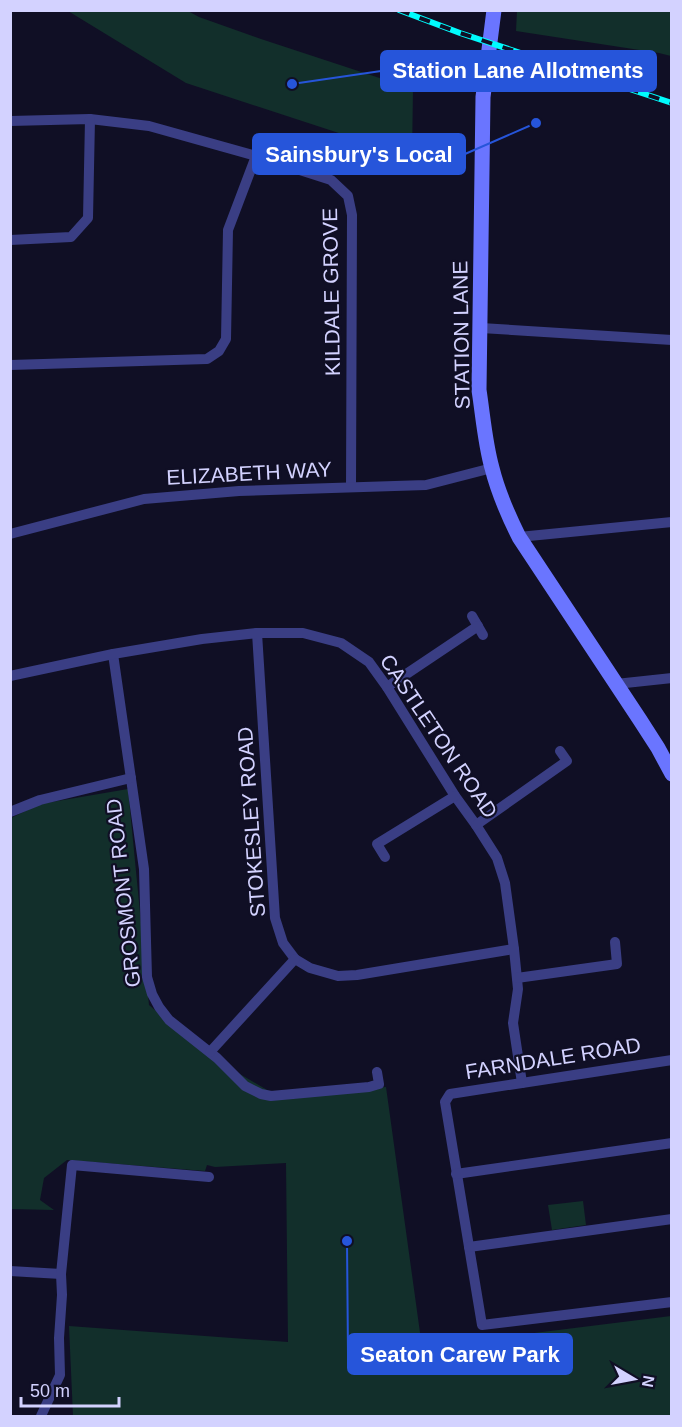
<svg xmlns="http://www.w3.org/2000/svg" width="682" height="1427" viewBox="0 0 682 1427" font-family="Arial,sans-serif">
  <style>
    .green { fill: #122f2b }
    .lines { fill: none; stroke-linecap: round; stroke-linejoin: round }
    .street { stroke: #3a3e84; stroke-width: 10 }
    .secondary { stroke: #6a75ff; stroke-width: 15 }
    .rail-casing { stroke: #00fcfd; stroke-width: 6 }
    .rail { stroke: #100f25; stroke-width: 4; stroke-dasharray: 11; stroke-linecap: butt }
    .labels { text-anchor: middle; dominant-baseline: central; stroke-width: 4.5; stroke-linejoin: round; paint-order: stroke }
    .street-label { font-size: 21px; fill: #d3d2ff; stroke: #100f25 }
    .leader { fill: none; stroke: #2655da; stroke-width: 2 }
    .callout-dot { fill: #2655da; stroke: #100f25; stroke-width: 2 }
    .callout { fill: #2655da; stroke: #2655da; stroke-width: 2 }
    .callout-label { font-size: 22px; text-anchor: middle; font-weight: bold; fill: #fff }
  </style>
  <rect width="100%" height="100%" fill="#100f25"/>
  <!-- green -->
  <g class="green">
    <path d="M 68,11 L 188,11 L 199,17 L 261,39 L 413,89 L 412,157 L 186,83 Z"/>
    <path d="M 517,11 L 671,11 L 671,56 L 659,53 L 516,31 Z"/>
    <path d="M 128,789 L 149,1005 L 211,1057 L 279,1097 L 386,1087 L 422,1347 L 671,1316 L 671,1416 L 73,1416 L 69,1326 L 288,1342 L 286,1163 L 215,1167 L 207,1165 L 205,1171 L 67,1160 L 44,1178 L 40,1200 L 54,1210 L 11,1209 L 11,818 L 40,804 Z"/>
    <path d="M 583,1201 L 586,1225 L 552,1230 L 548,1205 Z"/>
  </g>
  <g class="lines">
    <!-- street -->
    <g class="street">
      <path d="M 10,121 L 90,119 L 149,126 L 256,156 L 331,180 L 348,196 L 352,215 L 351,487"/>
      <path d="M 10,240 L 71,237 L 88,218 L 90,119"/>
      <path d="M 481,328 L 672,340"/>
      <path d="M 10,365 L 207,359 L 219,351 L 226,339 L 228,230 L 256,156"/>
      <path d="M 10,534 L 144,499 L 239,491 L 426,485 L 492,468"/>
      <path d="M 519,537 L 672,522"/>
      <path d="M 472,616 L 483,635"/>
      <path d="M 257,633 L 275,918 L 283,943 L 295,959 L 310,968 L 338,976 L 357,975 L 514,949"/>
      <path d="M 113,654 L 144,869 L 147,977 L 152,994 L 159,1007 L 169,1020 L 217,1058 L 245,1086 L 261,1094 L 271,1096 L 369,1087 L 379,1084 L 377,1072"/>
      <path d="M 10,676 L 113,654 L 202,639 L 257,633 L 303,633 L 341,643 L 369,662 L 387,687 L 455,796 L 476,825 L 497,858 L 505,883 L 514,949 L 518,989 L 513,1023 L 522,1083"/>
      <path d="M 616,684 L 672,678"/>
      <path d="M 387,687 L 478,626"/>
      <path d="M 10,812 L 40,800 L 131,778"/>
      <path d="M 476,825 L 567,761 L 560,751"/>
      <path d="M 385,857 L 377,844 L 455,796"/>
      <path d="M 517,978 L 617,964 L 615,942"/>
      <path d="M 210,1052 L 295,959"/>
      <path d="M 672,1060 L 450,1094 L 445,1102 L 482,1325 L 672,1302"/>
      <path d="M 456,1174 L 672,1143"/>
      <path d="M 469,1247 L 672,1219"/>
      <path d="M 10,1271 L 61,1274"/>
      <path d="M 41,1416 L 60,1375 L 59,1338 L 62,1295 L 61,1274 L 72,1165 L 209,1177"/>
    </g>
    <!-- secondary -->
    <path class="secondary" d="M 494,10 L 483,97 L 479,390 C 483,416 485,443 492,468 C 498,492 508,515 519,537 L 640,720 L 658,748 L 672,774"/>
    <defs>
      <path id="rail" d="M 399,10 L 460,33 L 672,103"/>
    </defs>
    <!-- rail casing -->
    <use href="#rail" class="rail-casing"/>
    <!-- rail -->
    <use href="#rail" class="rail"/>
  </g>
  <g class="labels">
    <!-- street labels -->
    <g class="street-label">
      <text transform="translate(331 292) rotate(-91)">KILDALE GROVE</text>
      <text transform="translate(461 335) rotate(-91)">STATION LANE</text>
      <text transform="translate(249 473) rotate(-3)">ELIZABETH WAY</text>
      <text transform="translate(439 736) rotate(56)">CASTLETON ROAD</text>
      <text transform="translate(251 822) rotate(-94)">STOKESLEY ROAD</text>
      <text transform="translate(123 893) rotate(-96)">GROSMONT ROAD</text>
      <text transform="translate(553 1058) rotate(-9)">FARNDALE ROAD</text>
    </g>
  </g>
  <!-- callouts -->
  <path class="leader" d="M292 84L381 71M536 123L465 154M347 1241L348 1354"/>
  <g class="callout-dot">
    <circle cx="292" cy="84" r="6"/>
    <circle cx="536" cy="123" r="6"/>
    <circle cx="347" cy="1241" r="6"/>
  </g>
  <g class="callout">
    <rect x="381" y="51" width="275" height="40" rx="6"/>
    <rect x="253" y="134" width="212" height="40" rx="6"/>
    <rect x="348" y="1334" width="224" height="40" rx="6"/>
  </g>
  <g class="callout-label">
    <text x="518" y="78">Station Lane Allotments</text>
    <text x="359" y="162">Sainsbury's Local</text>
    <text x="460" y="1362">Seaton Carew Park</text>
  </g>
  <!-- border -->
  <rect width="682" height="1427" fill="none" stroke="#d3d2ff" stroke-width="24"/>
  <!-- north arrow -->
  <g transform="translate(634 1379) rotate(100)" stroke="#100f25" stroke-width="4.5" paint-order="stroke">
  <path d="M0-4.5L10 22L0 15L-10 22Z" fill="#d3d2ff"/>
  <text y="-9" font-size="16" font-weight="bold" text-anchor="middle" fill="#d3d2ff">N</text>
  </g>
  <!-- scale -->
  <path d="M21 1397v9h98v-9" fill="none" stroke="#d3d2ff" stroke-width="3"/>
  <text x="30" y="1397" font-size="18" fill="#d3d2ff" stroke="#100f25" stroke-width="4.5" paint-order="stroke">50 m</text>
</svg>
